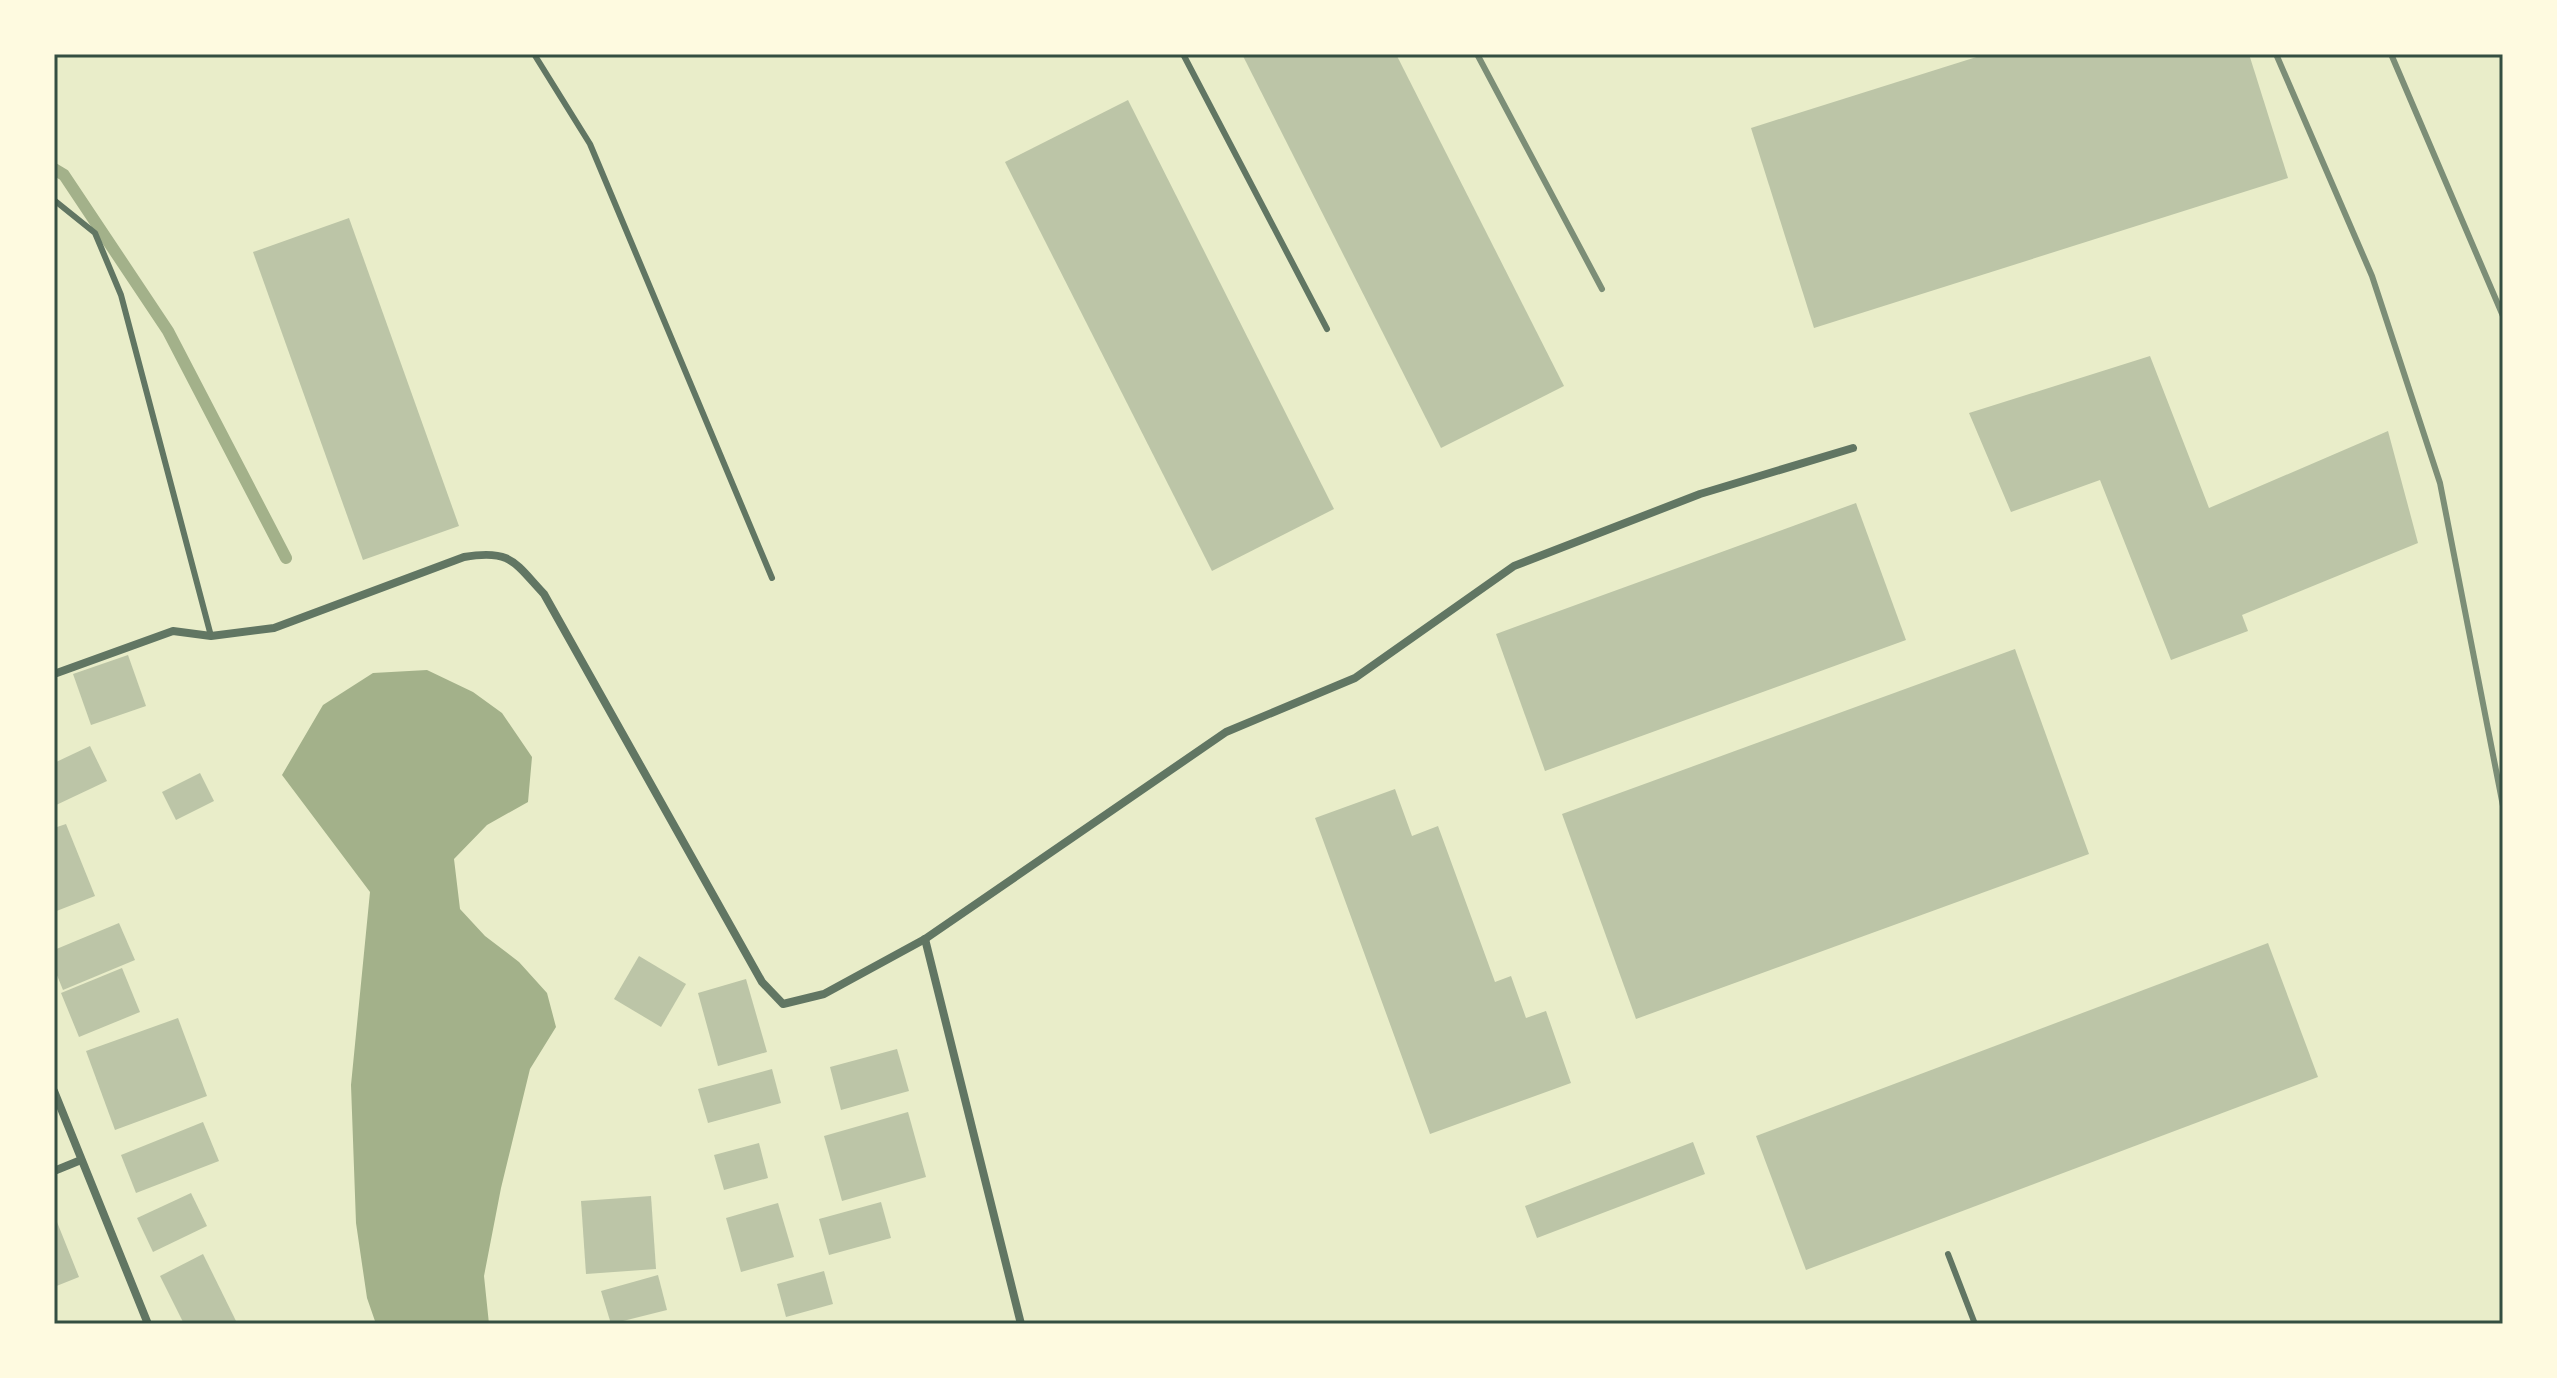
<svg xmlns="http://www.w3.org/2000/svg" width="2557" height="1378" viewBox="0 0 2557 1378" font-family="'Work Sans',sans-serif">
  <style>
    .water { fill: #a3b18a }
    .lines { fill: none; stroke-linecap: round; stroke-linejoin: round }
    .stream { stroke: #a3b18a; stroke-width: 12 }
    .building { fill: #bcc5a7 }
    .service { stroke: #617663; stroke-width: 6 }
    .minor { stroke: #617663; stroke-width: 8 }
    .rail { stroke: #7c8e77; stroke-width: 6 }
    .neatline { fill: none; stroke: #344e41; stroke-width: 3 }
  </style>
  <rect width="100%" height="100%" fill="#e9edc9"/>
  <!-- water -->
  <path class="water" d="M 427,670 L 473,692 L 502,713 L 532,757 L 528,802 L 487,825 L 454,859 L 460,909 L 485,936 L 519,962 L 547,993 L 556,1027 L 530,1069 L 501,1188 L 484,1276 L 489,1324 L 376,1324 L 367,1298 L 356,1223 L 351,1085 L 370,892 L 282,775 L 323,705 L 373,673 Z"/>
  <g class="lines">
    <!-- stream -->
    <path class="stream" d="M 54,169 L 64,175 L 168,331 L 286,558"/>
  </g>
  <!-- building -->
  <g class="building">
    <path d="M 1242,54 L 1396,54 L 1564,386 L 1441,448 Z"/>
    <path d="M 1986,54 L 2249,54 L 2288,178 L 1814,328 L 1751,128 Z"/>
    <path d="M 1128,100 L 1334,509 L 1212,571 L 1005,162 Z"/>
    <path d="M 349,218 L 459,526 L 363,560 L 253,252 Z"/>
    <path d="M 2150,356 L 2209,508 L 2388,431 L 2418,543 L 2242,615 L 2248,631 L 2171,660 L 2100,480 L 2011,512 L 1969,413 Z"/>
    <path d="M 1856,503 L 1906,640 L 1545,771 L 1496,634 Z"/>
    <path d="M 2015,649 L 2089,854 L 1636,1019 L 1562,814 Z"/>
    <path d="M 128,655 L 146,706 L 91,725 L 73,674 Z"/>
    <path d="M 90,746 L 107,781 L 54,806 L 54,763 Z"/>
    <path d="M 200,773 L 214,801 L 176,820 L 162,792 Z"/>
    <path d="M 1395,789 L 1412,836 L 1438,826 L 1495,982 L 1511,976 L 1526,1018 L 1546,1011 L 1571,1083 L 1430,1134 L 1315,818 Z"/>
    <path d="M 66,824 L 95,896 L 54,912 L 54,828 Z"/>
    <path d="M 119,923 L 135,960 L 63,990 L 54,968 L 54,950 Z"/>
    <path d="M 2268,943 L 2318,1077 L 1806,1270 L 1756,1136 Z"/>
    <path d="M 639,956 L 686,984 L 661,1027 L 614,999 Z"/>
    <path d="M 122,968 L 140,1012 L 79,1037 L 61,993 Z"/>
    <path d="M 746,979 L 767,1052 L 718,1066 L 698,993 Z"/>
    <path d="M 178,1018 L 207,1096 L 115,1130 L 86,1051 Z"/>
    <path d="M 897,1049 L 909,1091 L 841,1110 L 830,1067 Z"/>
    <path d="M 772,1069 L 781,1103 L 708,1123 L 698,1089 Z"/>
    <path d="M 908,1112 L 926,1177 L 842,1201 L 824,1136 Z"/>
    <path d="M 203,1122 L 219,1161 L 136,1193 L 121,1155 Z"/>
    <path d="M 1693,1142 L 1705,1174 L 1537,1238 L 1525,1206 Z"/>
    <path d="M 759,1143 L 768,1178 L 724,1190 L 714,1155 Z"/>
    <path d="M 191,1193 L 207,1226 L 153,1252 L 137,1218 Z"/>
    <path d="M 651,1196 L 656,1269 L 586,1274 L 581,1201 Z"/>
    <path d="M 881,1202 L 891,1238 L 829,1255 L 819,1219 Z"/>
    <path d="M 778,1203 L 794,1257 L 741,1272 L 726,1218 Z"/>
    <path d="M 57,1222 L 79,1277 L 54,1287 L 54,1223 Z"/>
    <path d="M 203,1254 L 237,1323 L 234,1324 L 184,1324 L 160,1276 Z"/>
    <path d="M 824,1271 L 833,1304 L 786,1317 L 777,1284 Z"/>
    <path d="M 658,1275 L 667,1310 L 611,1324 L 601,1291 Z"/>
  </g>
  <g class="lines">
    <!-- service -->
    <g class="service">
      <path d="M 534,54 L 590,144 L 772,578"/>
      <path d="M 1183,54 L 1327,329"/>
      <path d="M 54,200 L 95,233 L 121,295 L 211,636"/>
      <path d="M 1948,1254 L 1975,1324"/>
    </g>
    <!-- minor -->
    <g class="minor">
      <path d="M 54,674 L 173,631 L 211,636 L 274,628 L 464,557 C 511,549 514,562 544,594 L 762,982 L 783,1004 L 824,994 L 925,939 L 1226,732 L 1355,678 L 1514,566 L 1700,494 L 1853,448"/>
      <path d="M 925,939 L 1021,1324"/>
      <path d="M 54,1091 L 148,1324"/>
      <path d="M 54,1171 L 81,1160"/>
    </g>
    <!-- rail -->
    <g class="rail">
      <path d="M 1477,54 L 1602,289"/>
      <path d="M 2276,54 L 2372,276 L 2440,483 L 2503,806"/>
      <path d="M 2391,54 L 2503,316"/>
    </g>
  </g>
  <!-- border -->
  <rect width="2557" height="1378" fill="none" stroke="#fefae0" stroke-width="112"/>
  <rect x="56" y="56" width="2445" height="1266" class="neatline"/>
</svg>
